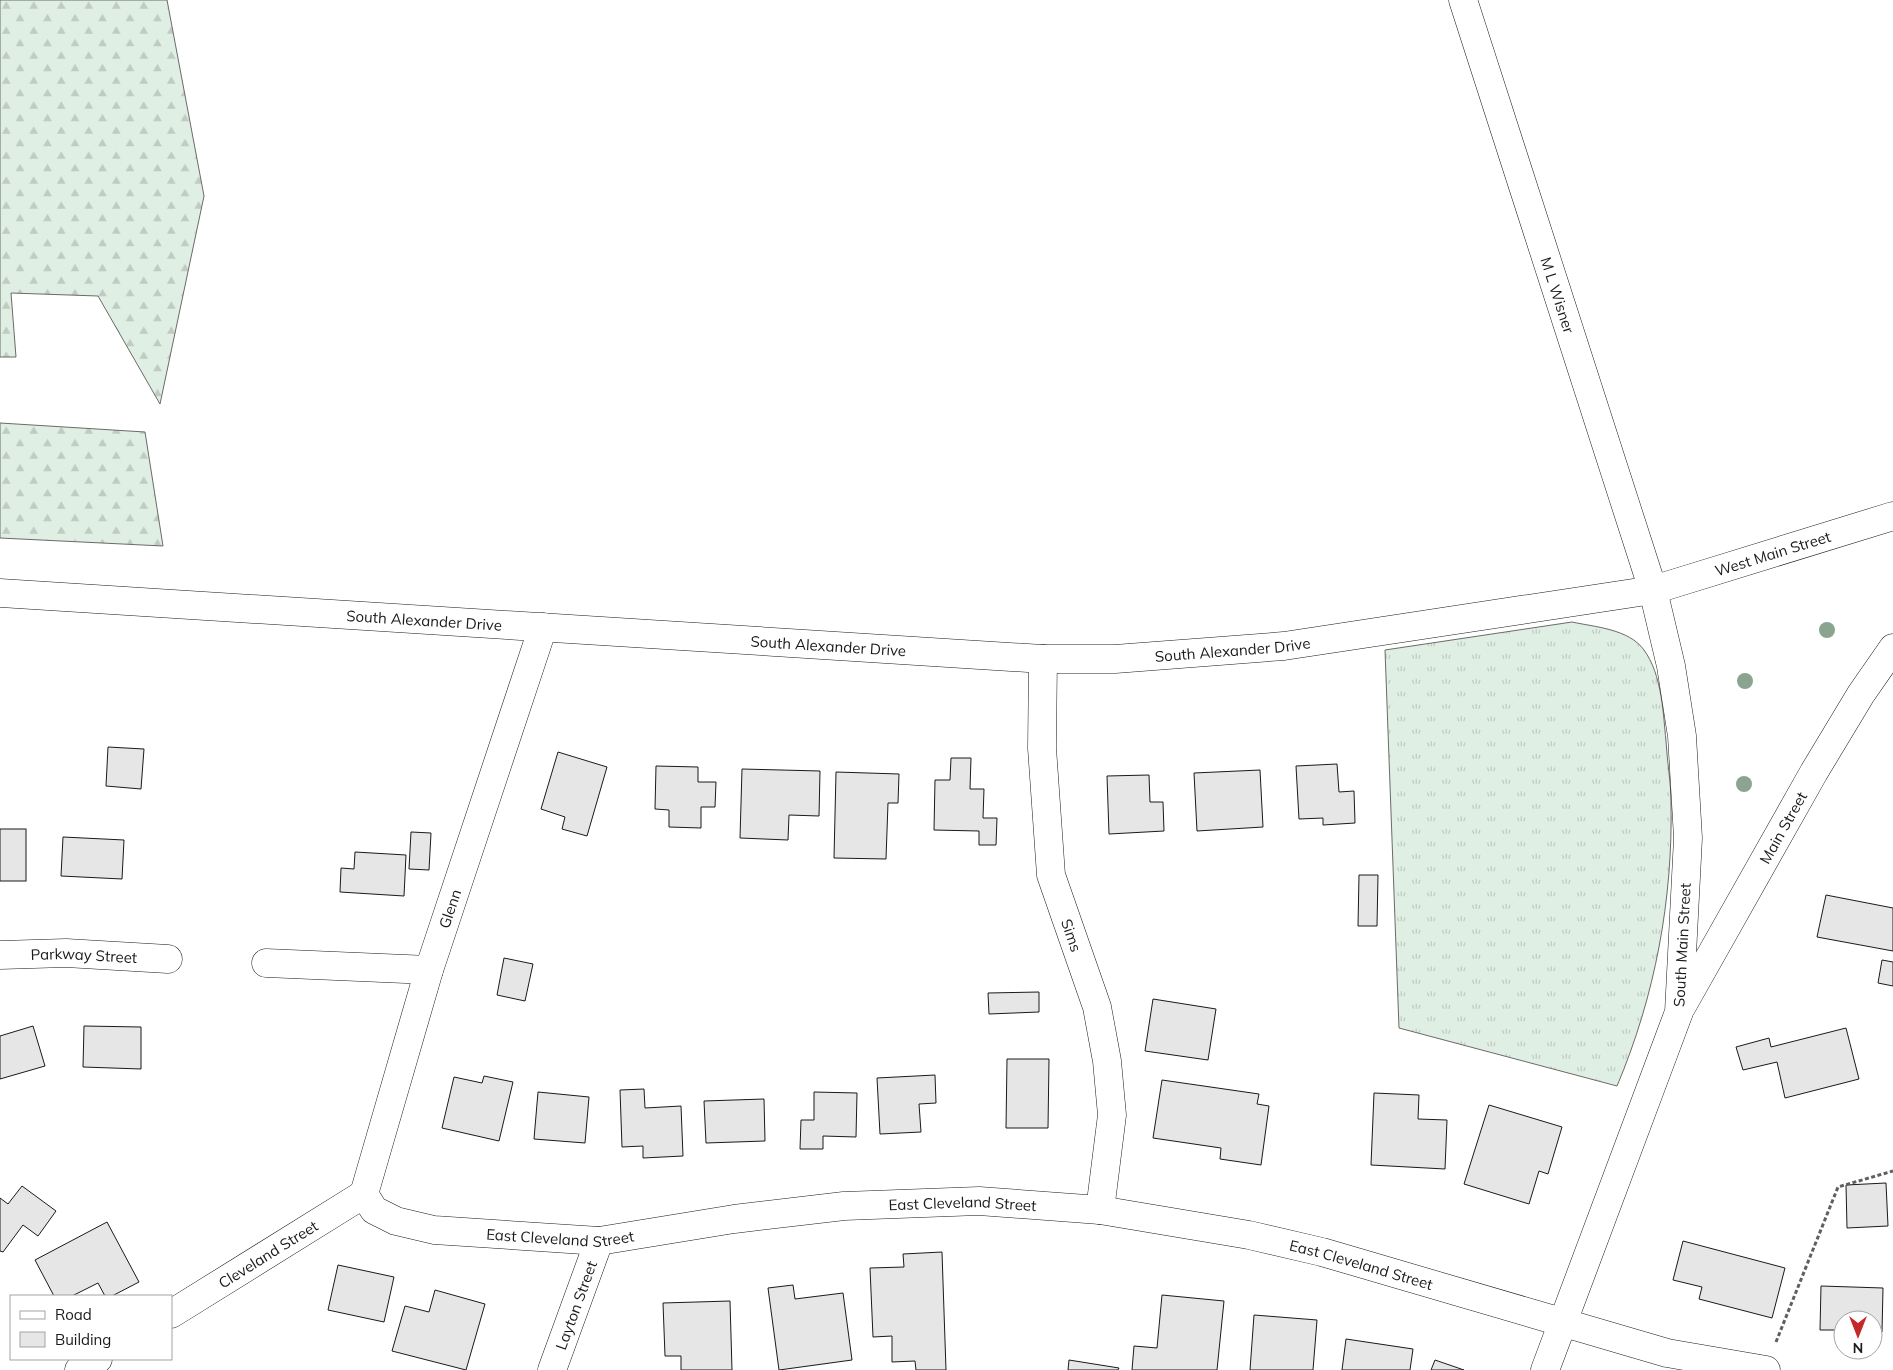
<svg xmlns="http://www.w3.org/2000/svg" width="1893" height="1370" viewBox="0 0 1893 1370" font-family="Mulish,sans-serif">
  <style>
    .grass { fill: url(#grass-tufts); stroke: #6a6a6a }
    .forest { fill: url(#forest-firs); stroke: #6a6a6a }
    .building { fill: #e6e6e6; stroke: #1a1a1a }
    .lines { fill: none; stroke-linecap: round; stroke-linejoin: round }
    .street-casing { stroke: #1a1a1a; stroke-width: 29 }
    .secondary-casing { stroke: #1a1a1a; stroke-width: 29 }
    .path { stroke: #5f5f5f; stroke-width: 3; stroke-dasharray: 4 2.5; stroke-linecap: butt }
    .street { stroke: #fff; stroke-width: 28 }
    .secondary { stroke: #fff; stroke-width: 28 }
    .tree { fill: #8aa48f }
    .labels { text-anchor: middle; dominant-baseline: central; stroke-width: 4; stroke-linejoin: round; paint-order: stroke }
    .street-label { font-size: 15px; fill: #1a1a1a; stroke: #fff }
  </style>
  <defs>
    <pattern id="grass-tufts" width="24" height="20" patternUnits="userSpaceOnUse" patternTransform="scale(1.25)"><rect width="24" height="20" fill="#e0efe3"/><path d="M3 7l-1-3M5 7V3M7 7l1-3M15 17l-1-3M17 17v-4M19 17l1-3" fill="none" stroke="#c0ccc2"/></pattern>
    <pattern id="forest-firs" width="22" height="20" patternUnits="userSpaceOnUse" patternTransform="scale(1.25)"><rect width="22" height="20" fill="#e0efe3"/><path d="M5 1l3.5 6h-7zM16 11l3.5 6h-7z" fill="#c0ccc2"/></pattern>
  </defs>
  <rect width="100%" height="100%" fill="#fff"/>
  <!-- grass -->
  <path class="grass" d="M 1572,622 C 1595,627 1629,629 1644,650 C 1662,675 1663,712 1666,741 C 1667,761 1671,782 1671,802 C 1673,900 1655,996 1617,1086 L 1399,1028 L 1385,650 Z"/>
  <!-- forest -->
  <g class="forest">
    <path d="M 0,0 L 167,0 L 204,196 L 160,404 L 98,296 L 11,293 L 16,357 L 0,357 Z"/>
    <path d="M 0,423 L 145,432 L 163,546 L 0,538 Z"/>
  </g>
  <!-- building -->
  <g class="building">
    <path d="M 108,747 L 144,749 L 141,789 L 106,786 Z"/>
    <path d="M 558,752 L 607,767 L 587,836 L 562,829 L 565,817 L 541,809 Z"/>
    <path d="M 951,758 L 971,758 L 970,789 L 984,789 L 983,818 L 997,818 L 996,845 L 979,845 L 979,831 L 934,830 L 935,780 L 950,780 Z"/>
    <path d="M 1337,764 L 1339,792 L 1354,791 L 1355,823 L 1323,825 L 1323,818 L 1299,819 L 1296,766 Z"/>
    <path d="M 656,766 L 698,767 L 698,782 L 716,782 L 715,807 L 701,807 L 701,828 L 669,827 L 669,810 L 655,809 Z"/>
    <path d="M 742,769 L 820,771 L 819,816 L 789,815 L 788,840 L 740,838 Z"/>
    <path d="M 1260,770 L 1263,827 L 1197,831 L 1194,773 Z"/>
    <path d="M 836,772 L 899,774 L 898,803 L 888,803 L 886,859 L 834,858 Z"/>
    <path d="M 1149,775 L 1150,802 L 1163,802 L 1164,831 L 1109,834 L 1107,776 Z"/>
    <rect x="0" y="829" width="26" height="52"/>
    <path d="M 411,832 L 431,833 L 429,870 L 409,869 Z"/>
    <path d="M 63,837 L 124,840 L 122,879 L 61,876 Z"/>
    <path d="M 355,852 L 406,855 L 404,896 L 340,892 L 341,868 L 354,869 Z"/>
    <path d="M 1359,875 L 1378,875 L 1377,926 L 1358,926 Z"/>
    <path d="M 1826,895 L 1893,908 L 1893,951 L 1817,937 Z"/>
    <path d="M 504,958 L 533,964 L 525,1001 L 497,995 Z"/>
    <path d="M 1882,960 L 1893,962 L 1893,986 L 1878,983 Z"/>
    <path d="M 1039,992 L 1039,1012 L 989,1014 L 988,993 Z"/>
    <path d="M 1153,999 L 1216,1009 L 1208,1060 L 1145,1051 Z"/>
    <path d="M 33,1026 L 45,1066 L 0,1079 L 0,1036 Z"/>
    <path d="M 84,1026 L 141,1027 L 141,1069 L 83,1067 Z"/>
    <path d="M 1846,1028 L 1859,1079 L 1785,1098 L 1777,1062 L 1743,1070 L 1736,1047 L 1769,1038 L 1771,1047 Z"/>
    <path d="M 1007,1059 L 1049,1059 L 1048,1128 L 1006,1128 Z"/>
    <path d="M 935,1075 L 936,1103 L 919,1104 L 921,1132 L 880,1134 L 877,1078 Z"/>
    <path d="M 484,1076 L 513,1082 L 499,1141 L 442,1128 L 454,1077 L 482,1083 Z"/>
    <path d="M 1162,1080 L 1259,1094 L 1257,1104 L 1269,1106 L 1261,1165 L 1220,1159 L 1221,1148 L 1153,1138 Z"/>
    <path d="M 644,1089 L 645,1108 L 681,1106 L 683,1156 L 643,1158 L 643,1146 L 622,1147 L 620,1090 Z"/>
    <path d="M 538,1092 L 589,1097 L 585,1143 L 534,1139 Z"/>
    <path d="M 814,1092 L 857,1093 L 856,1137 L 823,1136 L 823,1149 L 800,1149 L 801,1120 L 814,1120 Z"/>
    <path d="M 1374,1093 L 1419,1095 L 1418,1119 L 1447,1120 L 1445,1169 L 1371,1165 Z"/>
    <path d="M 764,1099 L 765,1141 L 706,1143 L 704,1101 Z"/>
    <path d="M 1489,1105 L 1562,1127 L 1548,1174 L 1539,1171 L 1529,1204 L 1464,1184 Z"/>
    <path d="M 1886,1183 L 1888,1226 L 1847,1228 L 1846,1185 Z"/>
    <path d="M 22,1186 L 56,1211 L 38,1236 L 23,1225 L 3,1252 L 0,1251 L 0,1198 L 8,1204 Z"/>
    <path d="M 107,1222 L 139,1282 L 112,1296 L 105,1296 L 98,1283 L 72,1296 L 54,1296 L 35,1260 Z"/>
    <path d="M 1683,1241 L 1785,1268 L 1772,1318 L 1699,1299 L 1702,1287 L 1673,1280 Z"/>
    <path d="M 942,1252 L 946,1370 L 916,1370 L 915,1361 L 892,1362 L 892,1336 L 873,1337 L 870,1268 L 904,1267 L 903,1254 Z"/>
    <path d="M 338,1265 L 394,1277 L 384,1322 L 328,1310 Z"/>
    <path d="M 793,1285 L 795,1299 L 843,1293 L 852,1360 L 779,1370 L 768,1288 Z"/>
    <path d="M 1821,1286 L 1883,1288 L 1882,1332 L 1873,1331 L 1873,1320 L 1843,1320 L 1843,1330 L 1820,1330 Z"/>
    <path d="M 435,1290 L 485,1304 L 466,1370 L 392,1351 L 405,1306 L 429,1312 Z"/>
    <path d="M 1162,1295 L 1224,1301 L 1217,1370 L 1132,1370 L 1134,1346 L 1157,1348 Z"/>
    <path d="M 730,1301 L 732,1370 L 681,1370 L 681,1356 L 665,1356 L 663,1303 Z"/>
    <path d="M 1254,1315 L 1317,1320 L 1313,1370 L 1250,1370 Z"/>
    <path d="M 1346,1339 L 1413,1349 L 1410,1370 L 1342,1370 Z"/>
    <path d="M 1069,1360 L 1119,1368 L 1118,1370 L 1068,1370 Z"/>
    <path d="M 1435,1360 L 1464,1370 L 1431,1370 Z"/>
  </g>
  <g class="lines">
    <defs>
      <g id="street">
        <path id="s1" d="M 1043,659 L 1042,748 L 1051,875 L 1097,1007 L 1107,1061 L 1112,1115 L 1100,1210"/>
        <path id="s2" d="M 0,955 L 66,953 L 168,959"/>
        <path d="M 266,963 L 429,970"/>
        <path id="s3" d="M 364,1194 L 374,1210 L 396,1221 L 434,1230 L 599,1241 L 734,1219 L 844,1206 L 979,1201 L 1100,1210 L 1249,1235 L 1322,1252 L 1667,1353 L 1766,1370"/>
        <path id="s4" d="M 364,1194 L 429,970 L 543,627"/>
        <path id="s5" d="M 171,1314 L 364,1194"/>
        <path d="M 79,1370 L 98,1359"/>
        <path id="s6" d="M 552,1370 L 599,1241"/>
      </g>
      <g id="secondary">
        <path id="s7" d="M 1463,0 L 1653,590 L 1671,666 L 1682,736 L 1688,838 L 1679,1012 L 1545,1370"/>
        <path id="s8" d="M 0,593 L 1043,659 L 1115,659 L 1284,646 L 1653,590 L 1893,516"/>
        <path id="s9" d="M 1682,1006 L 1814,772 L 1861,694 L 1893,648"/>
      </g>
    </defs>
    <!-- street casing -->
    <use href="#street" class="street-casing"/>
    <!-- secondary casing -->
    <use href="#secondary" class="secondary-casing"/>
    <!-- path -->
    <path class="path" d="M 1776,1342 L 1838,1187 L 1893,1171"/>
    <!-- street -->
    <use href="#street" class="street"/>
    <!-- secondary -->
    <use href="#secondary" class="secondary"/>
  </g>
  <!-- trees -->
  <g class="tree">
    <circle cx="1827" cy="630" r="8"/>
    <circle cx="1745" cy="681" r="8"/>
    <circle cx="1744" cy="784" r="8"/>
  </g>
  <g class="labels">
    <!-- street labels -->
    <g class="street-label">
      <text stroke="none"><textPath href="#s7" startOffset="310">M L Wisner</textPath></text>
      <text stroke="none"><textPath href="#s8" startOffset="1785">West Main Street</textPath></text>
      <text stroke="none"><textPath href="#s8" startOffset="425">South Alexander Drive</textPath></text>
      <text stroke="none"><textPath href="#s8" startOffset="830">South Alexander Drive</textPath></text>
      <text stroke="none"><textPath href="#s8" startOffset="1235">South Alexander Drive</textPath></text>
      <text stroke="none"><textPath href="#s9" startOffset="205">Main Street</textPath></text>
      <text stroke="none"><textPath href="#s4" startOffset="298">Glenn</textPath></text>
      <text stroke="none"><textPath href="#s1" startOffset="280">Sims</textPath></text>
      <text transform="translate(1682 945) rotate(-87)">South Main Street</text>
      <text stroke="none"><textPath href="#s2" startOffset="84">Parkway Street</textPath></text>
      <text stroke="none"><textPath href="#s3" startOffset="614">East Cleveland Street</textPath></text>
      <text stroke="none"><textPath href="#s3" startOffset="209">East Cleveland Street</textPath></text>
      <text stroke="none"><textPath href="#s5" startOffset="114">Cleveland Street</textPath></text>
      <text stroke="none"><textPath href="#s3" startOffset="1019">East Cleveland Street</textPath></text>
      <text stroke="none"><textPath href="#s6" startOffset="69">Layton Street</textPath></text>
    </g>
  </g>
  <!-- legend -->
  <rect x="10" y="1295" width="162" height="65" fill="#ffffff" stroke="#a3a3a3"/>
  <rect x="20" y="1311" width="25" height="8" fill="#ffffff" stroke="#a3a3a3"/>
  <text x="55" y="1320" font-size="15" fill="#1a1a1a">Road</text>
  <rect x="20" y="1332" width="25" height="15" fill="#e6e6e6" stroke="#a3a3a3"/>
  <text x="55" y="1345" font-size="15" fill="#1a1a1a">Building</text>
  <!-- north arrow -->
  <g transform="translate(1858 1335) rotate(180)"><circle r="24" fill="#ffffff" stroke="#a3a3a3"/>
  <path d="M0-4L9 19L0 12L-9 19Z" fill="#c62828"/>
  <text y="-8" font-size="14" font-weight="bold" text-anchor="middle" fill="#1a1a1a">N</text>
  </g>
</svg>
